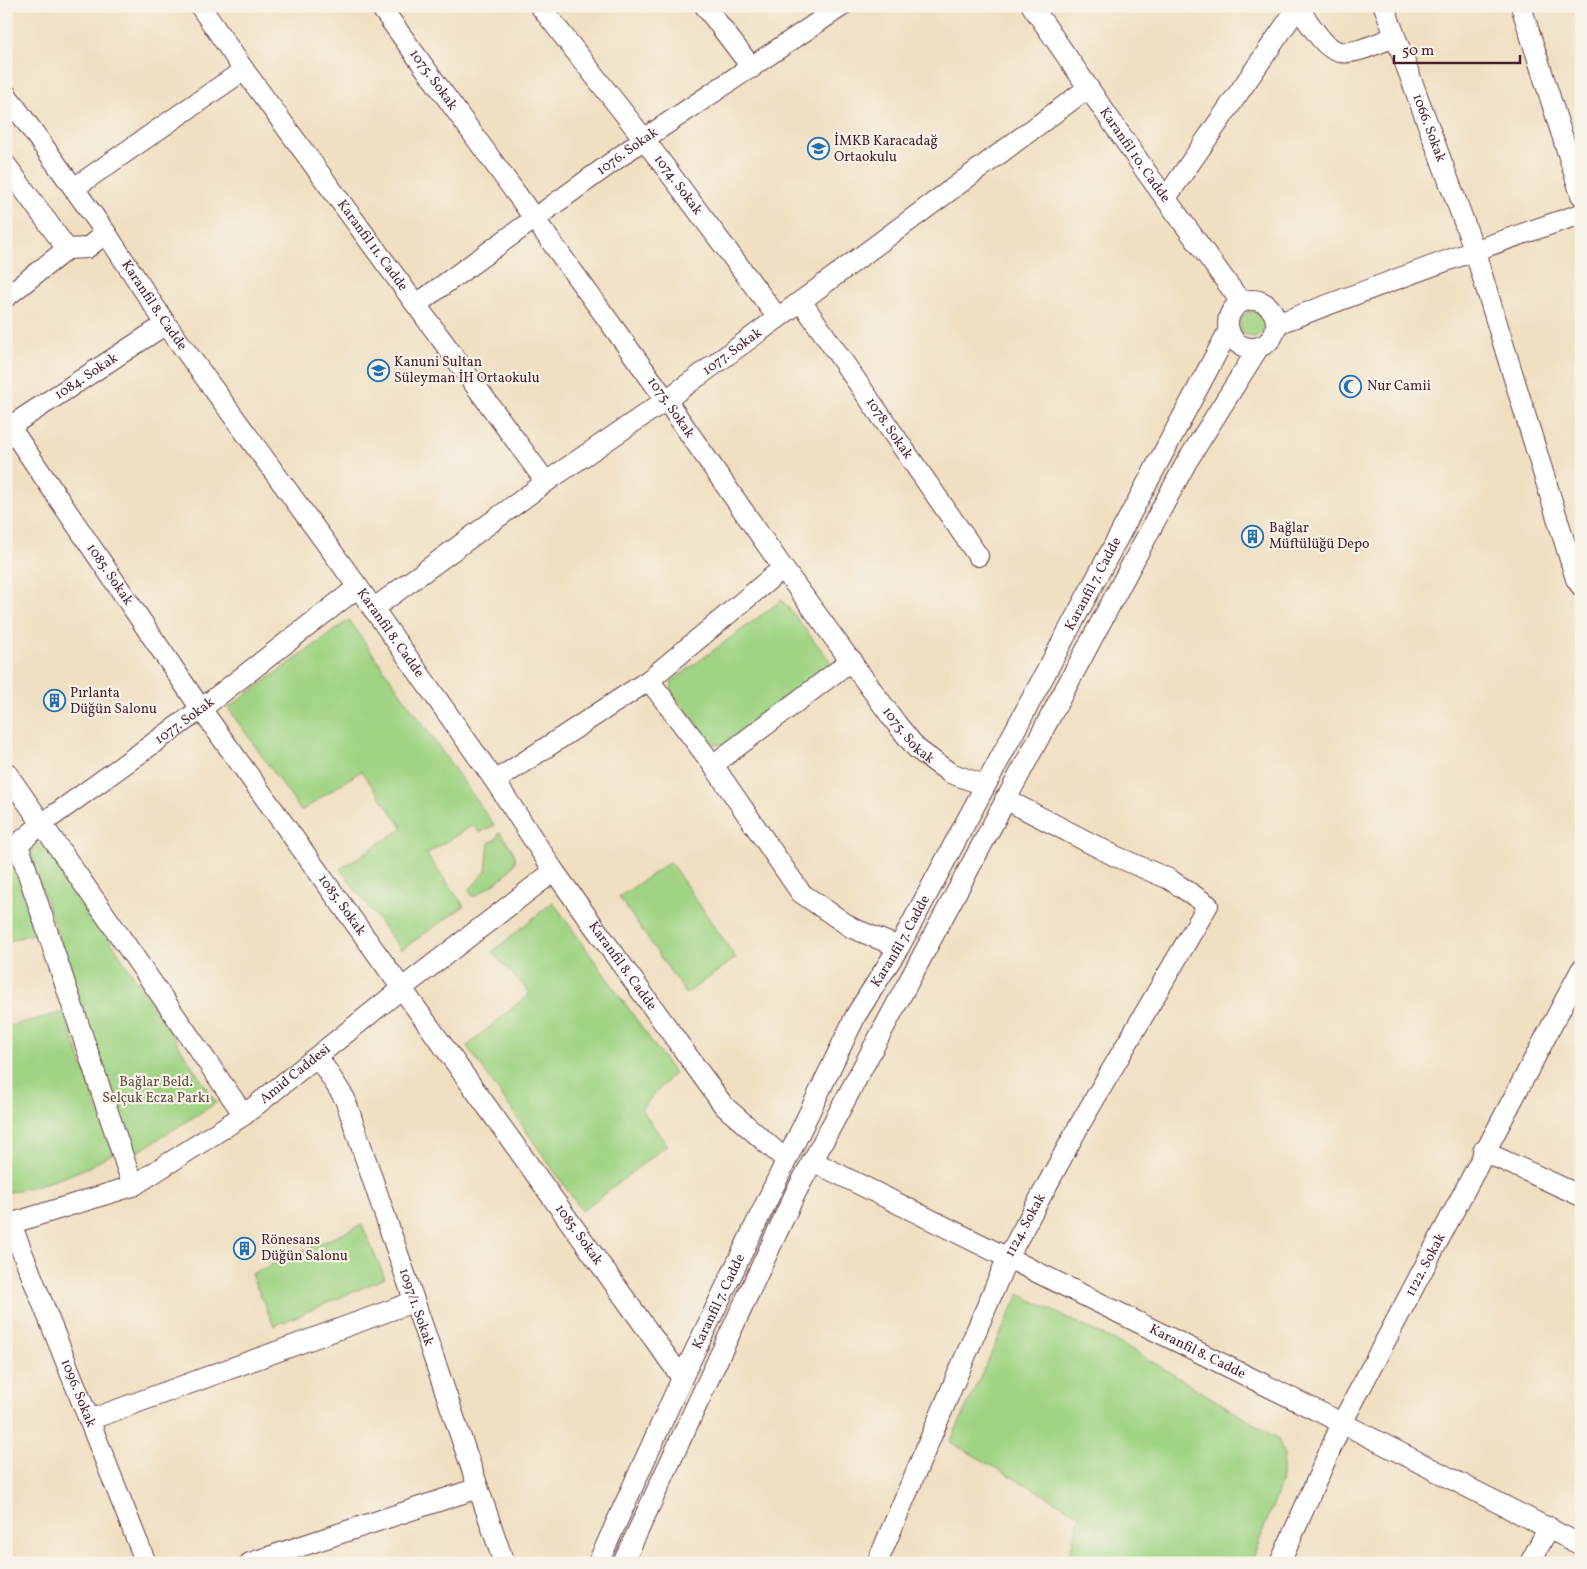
<svg xmlns="http://www.w3.org/2000/svg" width="1587" height="1569" viewBox="0 0 1587 1569" font-family="Vollkorn,serif">
  <style>
    .green { fill: #a0d484; stroke: #757a58 }
    .lines { fill: none; stroke-linecap: round; stroke-linejoin: round }
    .minor-casing { stroke: #633c42; stroke-width: 22 }
    .minor { stroke: #fff; stroke-width: 20 }
    .labels { text-anchor: middle; dominant-baseline: central; stroke-width: 4.5; stroke-linejoin: round; paint-order: stroke }
    .street-label { font-size: 14px; fill: #4a1f2b; stroke: #f7f3e8 }
    .poi-label { font-size: 14px; fill: #4a1f2b; stroke: #f7f3e8; text-anchor: start }
    .park-label { font-size: 14px; fill: #604c41; stroke: #f7f3e8 }
  </style>
  <rect width="100%" height="100%" fill="#f7f3e8"/>
  <filter id="ink" filterUnits="userSpaceOnUse"><feTurbulence type="fractalNoise" baseFrequency=".02" numOctaves="2"/><feDisplacementMap in="SourceGraphic" scale="10" xChannelSelector="R" yChannelSelector="G"/><feConvolveMatrix kernelMatrix="1 2 1 2 8 2 1 2 1" color-interpolation-filters="sRGB"/></filter>
  <filter id="wash" filterUnits="userSpaceOnUse"><feTurbulence type="fractalNoise" baseFrequency=".0096" numOctaves="4" result="noise"/><feDisplacementMap in="SourceGraphic" scale="20" xChannelSelector="R" yChannelSelector="G"/><feGaussianBlur stdDeviation="1.12" result="paint"/><feColorMatrix in="noise" values="0 0 0 0 0 0 0 0 0 0 0 0 0 0 0 0 0 1.4 0 .05"/><feComposite in="paint" operator="in"/></filter>
  <g filter="url(#wash)">
    <rect width="100%" height="100%" fill="#f0dfc1"/>
    <!-- green -->
    <g class="green">
      <circle cx="1253" cy="324" r="13"/>
      <path d="M 782,600 L 831,662 L 728,745 L 713,744 L 671,691 L 672,681 Z"/>
      <path d="M 349,620 L 494,825 L 480,833 L 473,825 L 426,854 L 464,906 L 401,950 L 340,869 L 403,828 L 361,771 L 301,811 L 228,708 Z"/>
      <path d="M 500,832 C 504,839 513,848 515,856 C 519,871 484,890 473,897 L 469,890 L 486,871 L 489,843 L 496,839 Z"/>
      <path d="M 46,841 L 216,1103 L 133,1155 L 29,851 Z"/>
      <path d="M 670,862 L 736,958 L 686,994 L 619,897 Z"/>
      <path d="M 13,864 L 35,933 L 6,942 L 6,866 Z"/>
      <path d="M 553,902 L 674,1073 L 641,1109 L 667,1145 L 582,1211 L 467,1046 L 530,993 L 492,952 Z"/>
      <path d="M 64,1012 L 113,1153 C 80,1175 44,1184 6,1193 L 6,1027 Z"/>
      <path d="M 362,1225 L 385,1278 L 274,1326 L 251,1274 Z"/>
      <path d="M 1019,1294 L 1131,1349 L 1278,1438 L 1284,1456 L 1281,1484 L 1251,1563 L 1067,1563 L 1080,1515 L 950,1442 Z"/>
    </g>
  </g>
  <g filter="url(#ink)">
    <g class="lines">
      <defs>
        <g id="minor">
          <path id="s1" d="M 200,6 L 244,70 L 546,482"/>
          <path id="s2" d="M 380,6 L 666,400 L 783,568 L 896,723 L 917,749 L 950,773 L 984,785"/>
          <path id="s3" d="M 540,6 L 644,139 L 778,318"/>
          <path d="M 705,6 L 752,68"/>
          <path id="s4" d="M 1032,6 L 1147,173 L 1241,302"/>
          <path d="M 1297,6 C 1335,60 1333,62 1394,37"/>
          <path id="s5" d="M 1384,6 L 1474,249 L 1576,579 L 1581,586"/>
          <path d="M 1521,6 L 1581,195"/>
          <path id="s6" d="M 6,94 L 106,233 L 166,324 L 358,587 L 495,781 L 554,871 L 724,1106 L 786,1160"/>
          <path d="M 6,165 L 67,249 L 6,297"/>
          <path d="M 74,188 L 244,70"/>
          <path d="M 1166,198 L 1298,7"/>
          <path d="M 67,249 L 87,248 L 106,233"/>
          <circle cx="1252" cy="324" r="24"/>
          <path id="s7" d="M 801,301 L 978,556"/>
          <path id="s8" d="M 417,304 L 644,139 L 842,6"/>
          <path d="M 1277,324 C 1378,286 1478,248 1581,214"/>
          <path id="s9" d="M 10,427 L 201,709 L 682,1378"/>
          <path id="s10" d="M 6,429 L 166,324"/>
          <path id="s11" d="M 373,609 L 546,482 L 666,400 L 801,301 L 1088,88"/>
          <path d="M 649,680 L 713,765 L 801,893 L 852,928 L 899,947"/>
          <path d="M 713,765 L 852,660"/>
          <path d="M 6,772 L 244,1115"/>
          <path d="M 495,781 L 649,680 L 783,568"/>
          <path d="M 18,844 L 133,1186"/>
          <path id="s12" d="M 6,848 L 18,844 L 43,823 L 201,709 L 358,587"/>
          <path id="s13" d="M 318,1057 L 345,1099 L 504,1563"/>
          <path d="M 1483,1151 L 1581,1196"/>
          <path id="s14" d="M 812,1161 L 1342,1423 L 1581,1545"/>
          <path id="s15" d="M 11,1224 L 146,1563"/>
          <path id="s16" d="M 6,1225 L 133,1186 L 244,1115 L 401,989 L 554,871"/>
          <path d="M 89,1420 L 413,1302"/>
          <path d="M 250,1563 L 478,1488"/>
          <path id="s17" d="M 598,1563 L 682,1378 L 856,1015 L 899,947 L 1229,330"/>
          <path d="M 623,1563 L 795,1194 L 1186,463 L 1259,347"/>
          <path id="s18" d="M 877,1563 L 1007,1259 L 1080,1124 L 1208,905 L 1169,879 L 1115,856 L 1005,799"/>
          <path id="s19" d="M 1280,1563 L 1342,1423 L 1581,970"/>
          <path d="M 1530,1563 L 1549,1527"/>
        </g>
      </defs>
      <!-- minor casing -->
      <use href="#minor" class="minor-casing"/>
      <!-- minor -->
      <use href="#minor" class="minor"/>
    </g>
  </g>
  <!-- icons -->
  <defs>
    <symbol id="school-ring" viewBox="-11 -11 22 22"><circle r="9.5" fill="#f7f3e8" stroke="#1f6fb2" stroke-width="1.5"/><path d="M0-5L7-2L0 1L-7-2ZM-4 1L0 2.5L4 1V4Q0 6-4 4Z" fill="#1f6fb2"/></symbol>
    <symbol id="mosque-ring" viewBox="-11 -11 22 22"><circle r="9.5" fill="#f7f3e8" stroke="#1f6fb2" stroke-width="1.5"/><path d="M3.5-4.9A6 6 0 1 0 3.5 4.9A5 5 0 1 1 3.5-4.9Z" fill="#1f6fb2"/></symbol>
    <symbol id="building-ring" viewBox="-11 -11 22 22"><circle r="9.5" fill="#f7f3e8" stroke="#1f6fb2" stroke-width="1.5"/><path d="M-4-6H4V6H1V3H-1V6H-4ZM-2.5-4.3h1.7v1.8h-1.7ZM.8-4.3h1.7v1.8H.8ZM-2.5-1h1.7V.8h-1.7ZM.8-1h1.7V.8H.8Z" fill="#1f6fb2"/></symbol>
  </defs>
  <g fill-rule="evenodd">
    <use href="#school-ring" x="806" y="136" width="25" height="25"/>
    <use href="#school-ring" x="366" y="358" width="25" height="25"/>
    <use href="#mosque-ring" x="1338" y="374" width="25" height="25"/>
    <use href="#building-ring" x="1240" y="524" width="25" height="25"/>
    <use href="#building-ring" x="42" y="688" width="25" height="25"/>
    <use href="#building-ring" x="232" y="1236" width="25" height="25"/>
  </g>
  <g class="labels">
    <!-- street labels -->
    <g class="street-label">
      <text stroke="none"><textPath href="#s2" startOffset="91">1075. Sokak</textPath></text>
      <text stroke="none"><textPath href="#s5" startOffset="130">1066. Sokak</textPath></text>
      <text stroke="none"><textPath href="#s8" startOffset="260">1076. Sokak</textPath></text>
      <text stroke="none"><textPath href="#s4" startOffset="181">Karanfil 10. Cadde</textPath></text>
      <text stroke="none"><textPath href="#s3" startOffset="226">1074. Sokak</textPath></text>
      <text stroke="none"><textPath href="#s1" startOffset="295">Karanfil 11. Cadde</textPath></text>
      <text stroke="none"><textPath href="#s6" startOffset="258">Karanfil 8. Cadde</textPath></text>
      <text stroke="none"><textPath href="#s11" startOffset="442">1077. Sokak</textPath></text>
      <text stroke="none"><textPath href="#s10" startOffset="96">1084. Sokak</textPath></text>
      <text stroke="none"><textPath href="#s2" startOffset="496">1075. Sokak</textPath></text>
      <text stroke="none"><textPath href="#s7" startOffset="155">1078. Sokak</textPath></text>
      <text stroke="none"><textPath href="#s9" startOffset="178">1085. Sokak</textPath></text>
      <text stroke="none"><textPath href="#s17" startOffset="1098">Karanfil 7. Cadde</textPath></text>
      <text stroke="none"><textPath href="#s6" startOffset="662">Karanfil 8. Cadde</textPath></text>
      <text stroke="none"><textPath href="#s12" startOffset="220">1077. Sokak</textPath></text>
      <text stroke="none"><textPath href="#s2" startOffset="901">1075. Sokak</textPath></text>
      <text stroke="none"><textPath href="#s9" startOffset="582">1085. Sokak</textPath></text>
      <text stroke="none"><textPath href="#s17" startOffset="692">Karanfil 7. Cadde</textPath></text>
      <text stroke="none"><textPath href="#s6" startOffset="1068">Karanfil 8. Cadde</textPath></text>
      <text stroke="none"><textPath href="#s16" startOffset="330">Amid Caddesi</textPath></text>
      <text stroke="none"><textPath href="#s18" startOffset="369">1124. Sokak</textPath></text>
      <text stroke="none"><textPath href="#s9" startOffset="988">1085. Sokak</textPath></text>
      <text stroke="none"><textPath href="#s19" startOffset="332">1122. Sokak</textPath></text>
      <text stroke="none"><textPath href="#s17" startOffset="288">Karanfil 7. Cadde</textPath></text>
      <text stroke="none"><textPath href="#s13" startOffset="270">1097/1. Sokak</textPath></text>
      <text stroke="none"><textPath href="#s14" startOffset="430">Karanfil 8. Cadde</textPath></text>
      <text stroke="none"><textPath href="#s15" startOffset="182">1096. Sokak</textPath></text>
    </g>
    <!-- poi labels -->
    <g class="poi-label">
      <text x="834" y="141">İMKB Karacadağ<tspan x="834" dy="16">Ortaokulu</tspan></text>
      <text x="394" y="362">Kanuni Sultan<tspan x="394" dy="16">Süleyman İH Ortaokulu</tspan></text>
      <text x="1367" y="386">Nur Camii</text>
      <text x="1269" y="528">Bağlar<tspan x="1269" dy="16">Müftülüğü Depo</tspan></text>
      <text x="70" y="693">Pırlanta<tspan x="70" dy="16">Düğün Salonu</tspan></text>
      <text x="261" y="1240">Rönesans<tspan x="261" dy="16">Düğün Salonu</tspan></text>
    </g>
    <!-- park labels -->
    <g class="park-label">
      <text x="156" y="1082">Bağlar Beld.<tspan x="156" dy="16">Selçuk Ecza Parkı</tspan></text>
    </g>
  </g>
  <!-- margin -->
  <rect width="1587" height="1569" fill="none" stroke="#f7f3e8" stroke-width="25"/>
  <!-- scale -->
  <path d="M1394 55v8h126v-8" fill="none" stroke="#4a1f2b" stroke-width="2.5"/>
  <text x="1402" y="55" font-size="15" fill="#4a1f2b" stroke="#f7f3e8" stroke-width="4" paint-order="stroke">50 m</text>
</svg>
